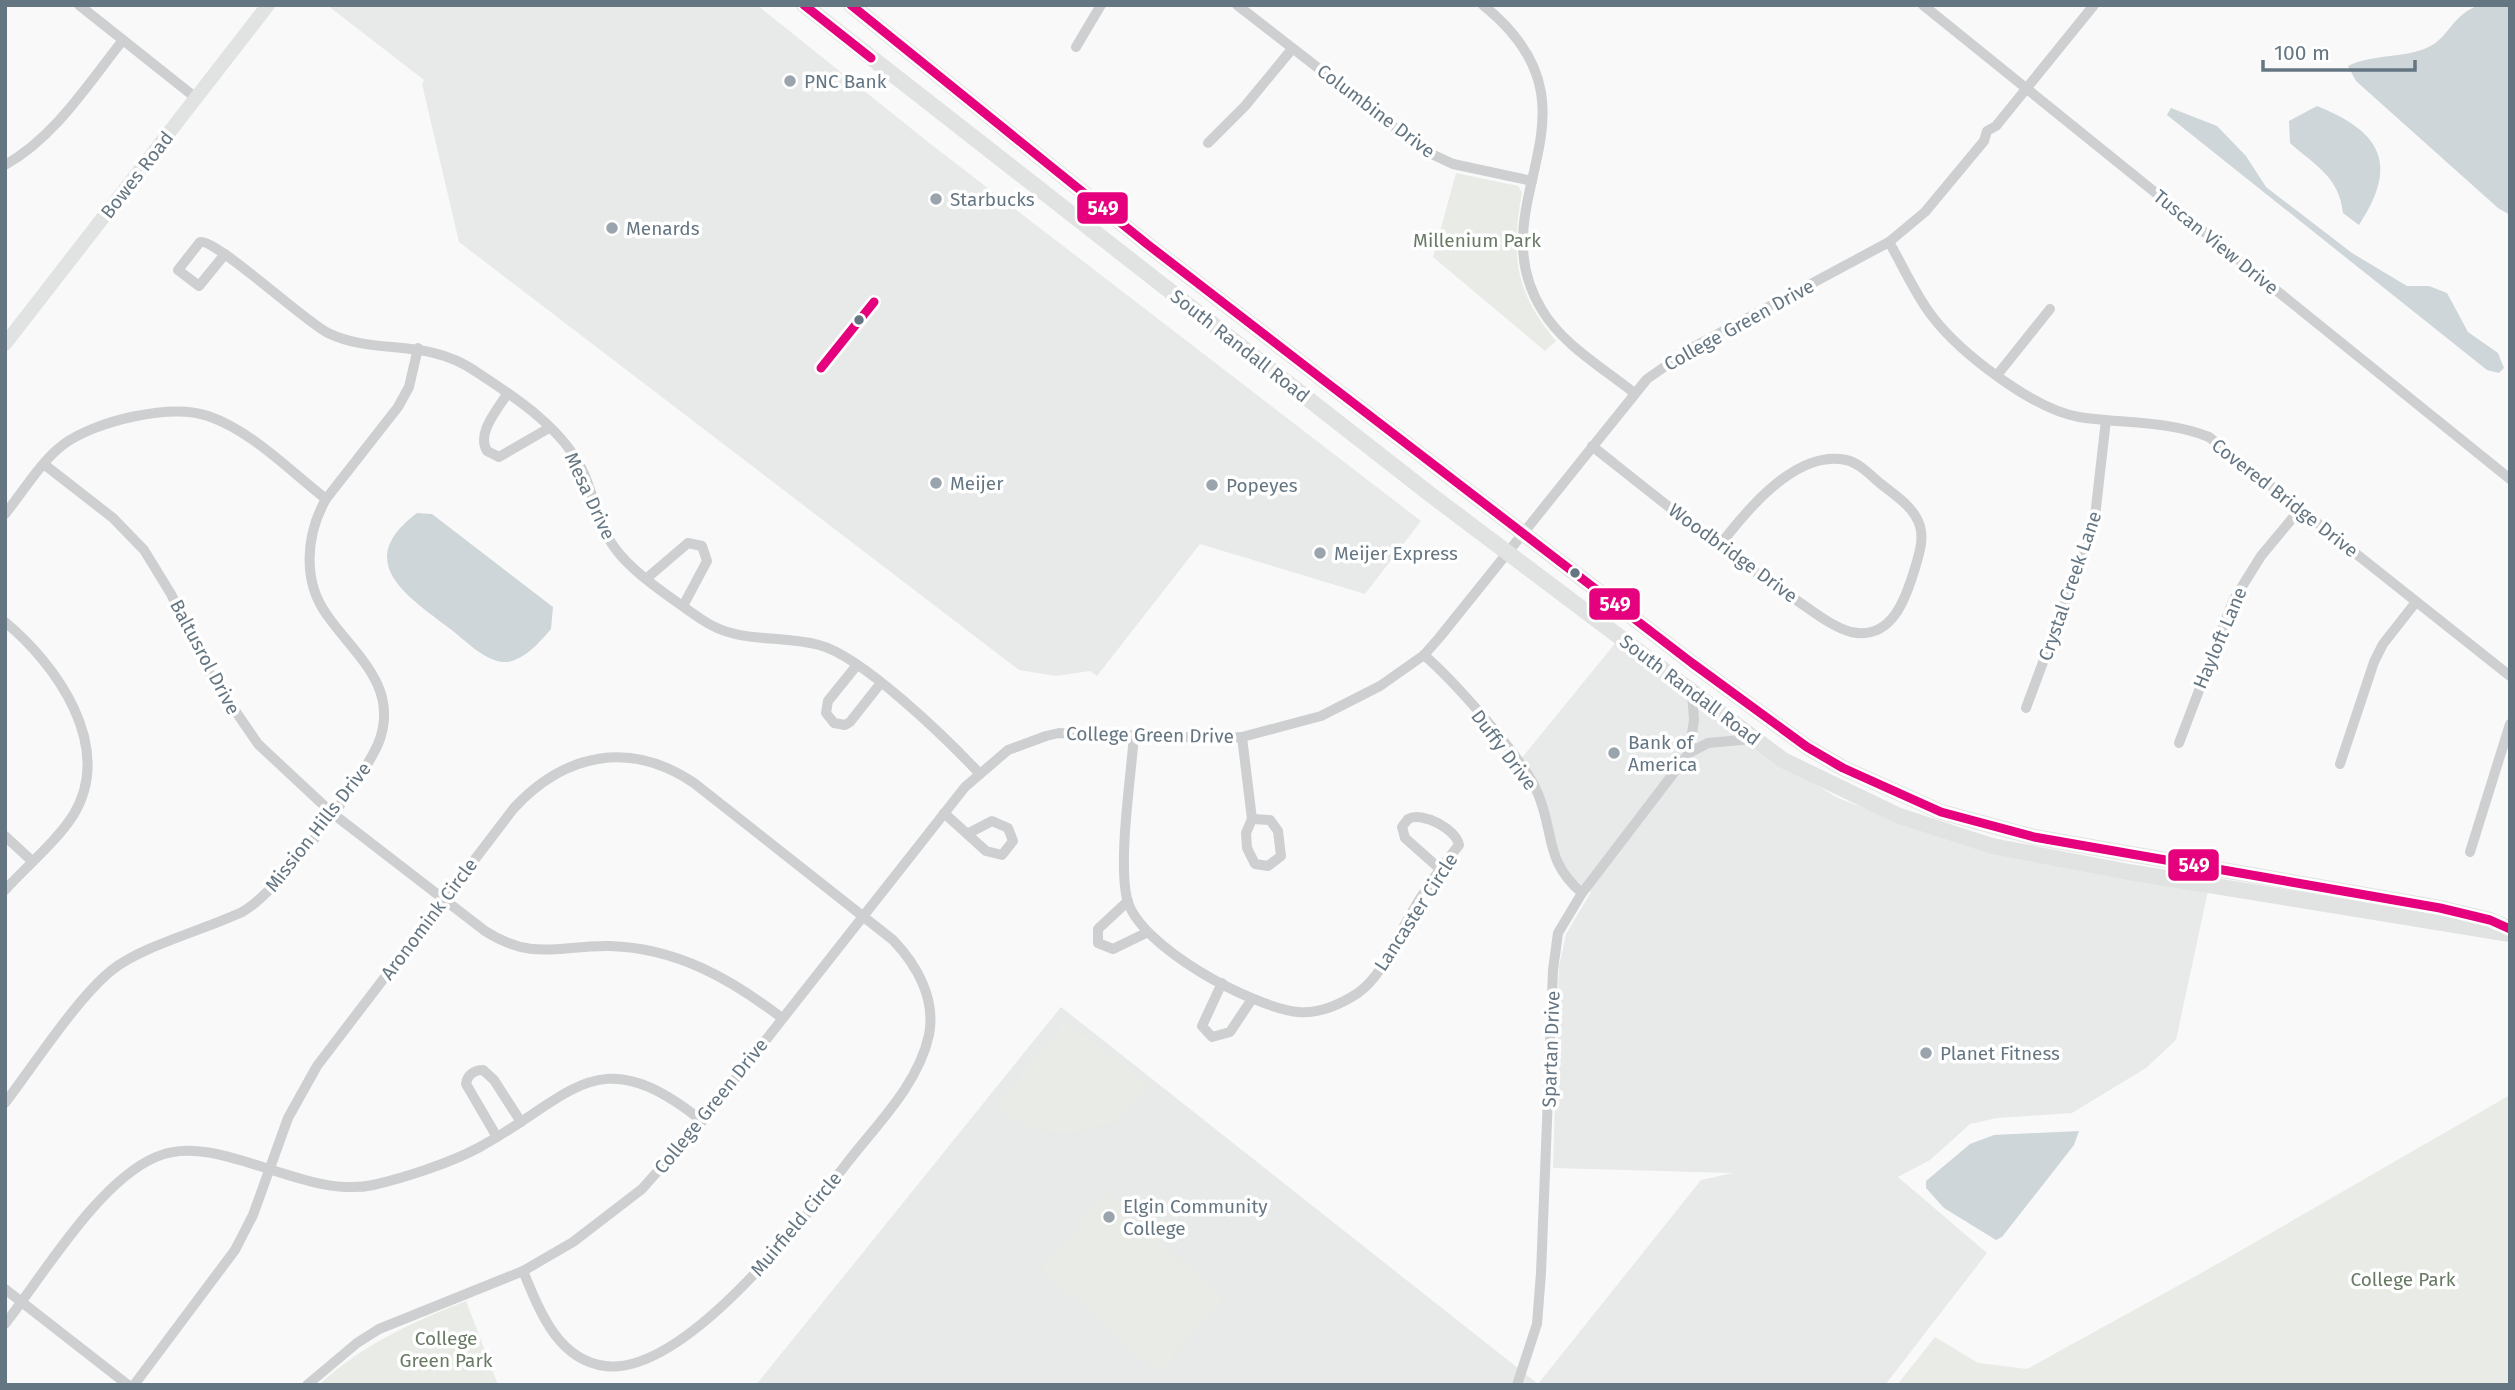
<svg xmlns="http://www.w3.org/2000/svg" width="2515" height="1390" viewBox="0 0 2515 1390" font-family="'Fira Sans',sans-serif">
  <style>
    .built { fill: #e8e9e9 }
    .green { fill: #e8ebe6 }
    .water { fill: #ced6d9 }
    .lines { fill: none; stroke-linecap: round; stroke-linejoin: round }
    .minor { stroke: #cecfd0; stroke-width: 10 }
    .secondary { stroke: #e1e2e2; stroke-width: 14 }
    .primary { stroke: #e1e2e2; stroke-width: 16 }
    .bus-1-casing { stroke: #fff; stroke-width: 14 }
    .bus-1 { stroke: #e5007d; stroke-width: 9 }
    .poi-dot { fill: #99a4ac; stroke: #fff; stroke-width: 2.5 }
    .bus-dot { fill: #657683; stroke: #fff; stroke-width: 2.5 }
    .labels { text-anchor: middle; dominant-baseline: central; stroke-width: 7; stroke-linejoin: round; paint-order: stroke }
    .poi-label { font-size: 19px; fill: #657683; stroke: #fff; text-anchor: start }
    .street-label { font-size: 19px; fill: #657683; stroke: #fff }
    .park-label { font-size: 19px; fill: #687a64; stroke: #fff }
    .line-badge { stroke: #fff; stroke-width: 2.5 }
    .badge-label { font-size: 19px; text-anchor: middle; font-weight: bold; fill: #fff }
  </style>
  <rect width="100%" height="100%" fill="#f9f9f9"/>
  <!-- built -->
  <g class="built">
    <path d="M 327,5 L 757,5 L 928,142 L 1421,521 L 1365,594 L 1200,544 L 1097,676 L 1090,671 L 1056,676 L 1019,670 L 459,242 L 422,84 L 424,80 Z"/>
    <path d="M 1617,641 L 1751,746 L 1838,798 L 1938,836 L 2208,891 L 2176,1040 L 2146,1068 L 2072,1113 L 1997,1118 L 1970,1124 L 1930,1160 L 1898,1177 L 1987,1253 L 1885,1385 L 756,1385 L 1061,1007 L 1538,1384 L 1701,1180 L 1733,1173 L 1553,1168 L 1559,967 L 1566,934 L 1591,892 L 1566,873 L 1521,759 Z"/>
  </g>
  <!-- green -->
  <g class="green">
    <path d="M 1456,173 L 1518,186 L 1522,192 C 1511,255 1514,291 1556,341 L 1545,351 L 1433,257 Z"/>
    <path d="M 1065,1021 L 1152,1087 L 1115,1122 L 1067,1134 L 1029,1128 L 995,1107 Z"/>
    <path d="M 2510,1095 L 2510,1385 L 1897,1385 L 1935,1337 L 1978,1363 L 2027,1369 L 2212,1267 Z"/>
    <path d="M 1106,1194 L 1224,1299 L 1158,1373 L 1040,1268 Z"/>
    <path d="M 466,1301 L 498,1385 L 319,1385 C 361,1345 413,1322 466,1301 Z"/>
  </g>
  <!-- water -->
  <g class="water">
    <path d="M 2480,5 L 2510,5 L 2510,215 L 2498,208 L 2356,81 L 2348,66 C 2373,53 2411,59 2434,44 C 2451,32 2455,13 2480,5 Z"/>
    <path d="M 2317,106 C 2382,132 2399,165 2359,225 L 2343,213 C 2339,177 2316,166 2290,143 L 2289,121 Z"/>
    <path d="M 2171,108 L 2217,126 L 2246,156 L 2266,187 L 2352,253 L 2407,286 L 2429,286 L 2447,293 L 2468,332 L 2498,353 L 2504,368 L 2499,373 L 2487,370 L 2167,115 Z"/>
    <path d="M 417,513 L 432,514 L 553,607 L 551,629 C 540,642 522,663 503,662 C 483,660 464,639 449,628 C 407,596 352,562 417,513 Z"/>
    <path d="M 2079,1131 L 2074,1145 L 2002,1237 L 1996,1240 L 1944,1208 L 1926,1188 L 1926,1181 L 1970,1144 L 1994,1135 Z"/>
  </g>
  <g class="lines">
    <!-- minor -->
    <g class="minor">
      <path d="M 79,5 L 196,98"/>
      <path d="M 1237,5 L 1425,151 L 1453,164 L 1532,181"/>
      <path d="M 1483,5 C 1616,112 1475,201 1542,310 C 1562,344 1603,368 1633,392"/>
      <path d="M 1923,5 L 2510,479"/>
      <path d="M 1076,47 L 1101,5"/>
      <path d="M 1208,143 L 1245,106 L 1292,49"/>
      <path d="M 5,165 C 55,137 88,84 123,40"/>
      <path d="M 1889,242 C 1903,266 1915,294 1932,316 C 1960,353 2033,409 2079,417 C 2124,424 2166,420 2209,437 L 2510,676"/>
      <path d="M 225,254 L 199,286 L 178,270 L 200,242 C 215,238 304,321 328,333 C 376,356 425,337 475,371 C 515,397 566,430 585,476 C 594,498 599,524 612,544 C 630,572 674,600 701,619 C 738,645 778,634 819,645 C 862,656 947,739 979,773"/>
      <path d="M 1998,374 L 2050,309"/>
      <path d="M 507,394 C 498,409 476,433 487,451 L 499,457 L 549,428"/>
      <path d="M 1592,446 C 1659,499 1725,553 1796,600 C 1813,611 1832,627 1851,632 C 1892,641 1906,598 1915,568 C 1919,554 1924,540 1920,526 C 1914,507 1896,496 1881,484 C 1871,476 1860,463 1846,460 C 1796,449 1746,511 1720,545"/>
      <path d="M 45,465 L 113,518 L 144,550 L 171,594 L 210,674 L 258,744 L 332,813 L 485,931 C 534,962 559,945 610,946 C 677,948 731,979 782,1018"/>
      <path d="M 5,514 C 23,492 41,461 64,444 C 95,421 171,403 208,416 C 252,431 290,471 326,499"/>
      <path d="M 647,578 L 688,543 L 702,546 L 707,561 L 683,606"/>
      <path d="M 5,622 C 57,665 114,746 74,814 C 57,841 27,866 5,890"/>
      <path d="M 1424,655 C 1454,681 1518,753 1535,787 C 1556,830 1542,859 1582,893"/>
      <path d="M 857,665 L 828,701 L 826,713 L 834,723 L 845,725 L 850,722 L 880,684"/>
      <path d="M 2026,708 L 2094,525 L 2106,420"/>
      <path d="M 1134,735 C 1131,777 1118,860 1127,899 C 1139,947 1252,1007 1298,1012 C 1319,1014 1341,1004 1358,993 C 1383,975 1393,944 1408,919 C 1423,892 1440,868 1459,845 C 1456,829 1422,811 1408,819 L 1402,827 L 1405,838 L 1440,869"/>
      <path d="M 1242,737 L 1252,819 L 1246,833 L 1247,848 L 1255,864 L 1268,866 L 1281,856 L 1278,831 L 1270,820 L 1252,819"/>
      <path d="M 2179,743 L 2233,601 L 2261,556 L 2300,509"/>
      <path d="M 1689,753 L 1694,720 L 1692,692"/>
      <path d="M 2340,764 L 2374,662 L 2383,644 L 2416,602"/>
      <path d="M 944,813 L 986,851 L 1002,855 L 1013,841 L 1008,828 L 992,821 L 967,834"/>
      <path d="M 5,836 L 32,861"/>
      <path d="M 2470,852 L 2510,724"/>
      <path d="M 1128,901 L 1098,929 L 1098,943 L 1113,949 L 1146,933"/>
      <path d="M 1222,983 L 1202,1026 L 1212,1037 L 1230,1032 L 1252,999"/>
      <path d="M 5,1103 C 34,1065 77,998 112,970 C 142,946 204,930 242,912 C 277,894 367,776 380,739 C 398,685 354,654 327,615 C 302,581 306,534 326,499 L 398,407 L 409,387 L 418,348"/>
      <path d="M 497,1137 L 466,1084 C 467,1075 474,1070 483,1070 L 494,1080 L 521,1122"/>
      <path d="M 5,1289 L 128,1385"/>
      <path d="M 5,1324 C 44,1274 99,1181 156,1157 C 217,1130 303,1200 373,1185 C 404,1178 450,1163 478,1148 C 573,1097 596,1036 702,1121"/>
      <path d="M 134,1385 L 235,1250 L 253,1215 L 288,1118 L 317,1066 L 514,808 C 565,753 630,740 694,783 L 893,940 C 917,965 936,999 929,1035 C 918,1085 877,1124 847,1163 C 803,1220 684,1376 605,1366 C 557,1360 539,1309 523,1271"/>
      <path d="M 307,1385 L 357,1343 L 379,1329 L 523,1271 L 573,1242 L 642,1189 L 702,1121 L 965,787 L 1008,750 L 1046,736 L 1059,733 L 1210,738 L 1242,737 L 1321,716 L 1380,686 L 1424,655 L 1439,638 L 1647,379 L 1690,349 L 1889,242 L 1925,212 L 1984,141 L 1987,131 L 1996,126 L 2094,5"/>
      <path d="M 1517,1385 L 1537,1324 L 1541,1273 L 1553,970 L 1558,933 L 1582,893 L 1689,753 L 1708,743 L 1752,739"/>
    </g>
    <!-- secondary -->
    <path class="secondary" d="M 5,344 L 268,5"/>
    <!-- primary -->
    <g class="primary">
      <path d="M 804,5 L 1431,495 L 1783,760 L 1897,815 L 1992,846 L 2129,872 L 2510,934"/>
      <path d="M 851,5 L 1147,244 L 1322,379 L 1692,663 L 1807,747 L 1843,768 L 1941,812 L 2034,837 L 2440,908 L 2490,920 L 2510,929"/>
    </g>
    <defs>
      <g id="bus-1">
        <path d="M 804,5 L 871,58"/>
        <path d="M 851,5 L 1147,244 L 1322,379 L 1692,663 L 1807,747 L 1843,768 L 1941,812 L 2034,837 L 2440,908 L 2490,920 L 2510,929"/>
        <path d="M 821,368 L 874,302"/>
      </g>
    </defs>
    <!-- bus-1 casing -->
    <use href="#bus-1" class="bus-1-casing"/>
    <!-- bus-1 -->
    <use href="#bus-1" class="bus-1"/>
  </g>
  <!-- markers -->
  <g class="poi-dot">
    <circle cx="790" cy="81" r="7"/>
    <circle cx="936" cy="199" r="7"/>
    <circle cx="612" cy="228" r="7"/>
    <circle cx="936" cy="483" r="7"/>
    <circle cx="1212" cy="485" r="7"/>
    <circle cx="1320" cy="553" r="7"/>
    <circle cx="1614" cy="753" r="7"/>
    <circle cx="1926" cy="1053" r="7"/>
    <circle cx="1109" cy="1217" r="7"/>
  </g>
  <g class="bus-dot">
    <circle cx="859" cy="320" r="6"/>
    <circle cx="1575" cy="573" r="6"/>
  </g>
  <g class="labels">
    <!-- poi labels -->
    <g class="poi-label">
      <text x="804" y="81">PNC Bank</text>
      <text x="950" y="199">Starbucks</text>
      <text x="626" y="228">Menards</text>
      <text x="950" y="483">Meijer</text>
      <text x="1226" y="485">Popeyes</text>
      <text x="1334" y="553">Meijer Express</text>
      <text x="1628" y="742">Bank of<tspan x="1628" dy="22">America</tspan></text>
      <text x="1940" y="1053">Planet Fitness</text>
      <text x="1123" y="1206">Elgin Community<tspan x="1123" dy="22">College</tspan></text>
    </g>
    <!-- street labels -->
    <g class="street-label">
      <text transform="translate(1376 111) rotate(37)">Columbine Drive</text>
      <text transform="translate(137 175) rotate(-52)">Bowes Road</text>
      <text transform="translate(2216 242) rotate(39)">Tuscan View Drive</text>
      <text transform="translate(1739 325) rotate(-29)">College Green Drive</text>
      <text transform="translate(1240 346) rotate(38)">South Randall Road</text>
      <text transform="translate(590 496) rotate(65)">Mesa Drive</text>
      <text transform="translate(2285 498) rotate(38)">Covered Bridge Drive</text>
      <text transform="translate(1733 553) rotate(36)">Woodbridge Drive</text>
      <text transform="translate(2070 586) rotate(-71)">Crystal Creek Lane</text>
      <text transform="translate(2220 638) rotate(-67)">Hayloft Lane</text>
      <text transform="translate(205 657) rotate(62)">Baltusrol Drive</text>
      <text transform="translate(1690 690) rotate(37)">South Randall Road</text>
      <text transform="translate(1150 735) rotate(1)">College Green Drive</text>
      <text transform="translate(1504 750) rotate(53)">Duffy Drive</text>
      <text transform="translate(318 827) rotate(-52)">Mission Hills Drive</text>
      <text transform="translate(1416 912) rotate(-57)">Lancaster Circle</text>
      <text transform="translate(429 919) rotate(-53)">Aronomink Circle</text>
      <text transform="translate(1551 1049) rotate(-88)">Spartan Drive</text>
      <text transform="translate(711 1106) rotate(-51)">College Green Drive</text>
      <text transform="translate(796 1224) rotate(-50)">Muirfield Circle</text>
    </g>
    <!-- park labels -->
    <g class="park-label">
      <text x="1477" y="240">Millenium Park</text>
      <text x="2403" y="1279">College Park</text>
      <text x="446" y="1338">College<tspan x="446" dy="22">Green Park</tspan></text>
    </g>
  </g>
  <g class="line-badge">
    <rect x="1076" y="191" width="53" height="34" rx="7" fill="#e5007d"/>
    <rect x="1588" y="587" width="53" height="34" rx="7" fill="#e5007d"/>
    <rect x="2167" y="848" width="53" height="34" rx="7" fill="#e5007d"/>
  </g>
  <g class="badge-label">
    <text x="1103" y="215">549</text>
    <text x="1615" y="611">549</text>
    <text x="2194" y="872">549</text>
  </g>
  <!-- border -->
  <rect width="2515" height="1390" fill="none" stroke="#657683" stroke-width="14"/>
  <!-- scale -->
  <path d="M2263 60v10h152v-10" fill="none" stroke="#657683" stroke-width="3.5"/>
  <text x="2274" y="60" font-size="21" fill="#657683" stroke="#ffffff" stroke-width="5" paint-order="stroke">100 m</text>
</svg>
